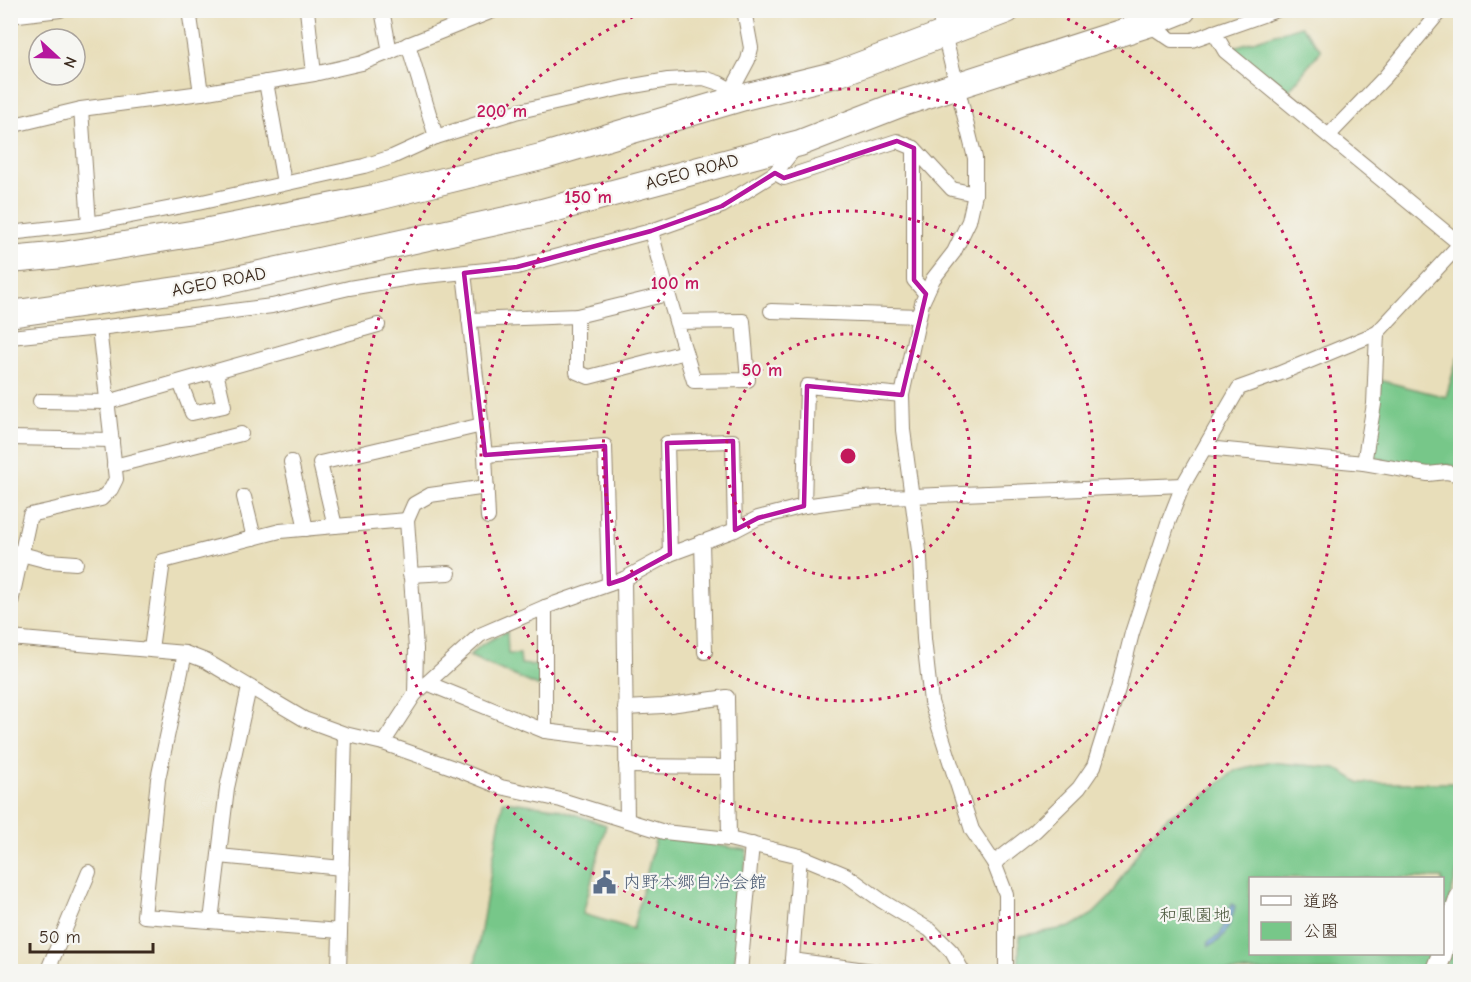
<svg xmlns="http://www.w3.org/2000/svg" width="1471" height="982" viewBox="0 0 1471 982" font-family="'Comic Neue','Klee One',sans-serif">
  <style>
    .green { fill: #77c789; stroke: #597854; stroke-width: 1.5 }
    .water { fill: #64a0d4; stroke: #506579; stroke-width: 1.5 }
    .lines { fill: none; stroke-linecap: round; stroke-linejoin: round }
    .street-casing { stroke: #92846c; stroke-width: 16 }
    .secondary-casing { stroke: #92846c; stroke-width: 22 }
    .highway-casing { stroke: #92846c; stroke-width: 28 }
    .street { stroke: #fff; stroke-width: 14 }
    .secondary { stroke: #fff; stroke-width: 20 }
    .highway { stroke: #fff; stroke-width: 26 }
    .marked { fill: none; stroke: #b5179e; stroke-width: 4.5; stroke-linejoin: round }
    .ring { fill: none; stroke: #c2185b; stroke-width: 3; stroke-dasharray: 3 6 }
    .labels { text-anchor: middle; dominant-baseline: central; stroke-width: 4.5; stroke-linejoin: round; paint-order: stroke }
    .street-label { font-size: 18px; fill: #3b2a1e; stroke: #f6f6f2 }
    .service-label { font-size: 18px; fill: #4e5e75; stroke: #f6f6f2; text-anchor: start }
    .park-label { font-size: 18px; fill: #4d593e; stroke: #f6f6f2 }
    .centre { fill: #c2185b; stroke: #f6f6f2; stroke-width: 3 }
    .ring-label { font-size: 18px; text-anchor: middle; font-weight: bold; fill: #c2185b; stroke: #f6f6f2; stroke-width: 4.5; stroke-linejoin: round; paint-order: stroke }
  </style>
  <rect width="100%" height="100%" fill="#f6f6f2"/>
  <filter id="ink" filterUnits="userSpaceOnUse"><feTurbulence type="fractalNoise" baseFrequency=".0167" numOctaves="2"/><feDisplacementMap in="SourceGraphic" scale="12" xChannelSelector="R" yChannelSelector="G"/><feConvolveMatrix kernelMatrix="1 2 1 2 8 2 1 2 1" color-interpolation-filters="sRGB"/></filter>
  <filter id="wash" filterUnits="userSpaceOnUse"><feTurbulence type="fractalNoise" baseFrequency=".008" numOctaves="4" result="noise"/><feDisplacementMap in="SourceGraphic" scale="24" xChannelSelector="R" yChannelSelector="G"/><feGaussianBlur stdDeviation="1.35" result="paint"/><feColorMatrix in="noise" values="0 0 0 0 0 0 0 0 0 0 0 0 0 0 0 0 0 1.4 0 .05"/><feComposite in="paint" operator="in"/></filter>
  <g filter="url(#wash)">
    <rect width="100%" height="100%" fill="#e8deba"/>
    <!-- green -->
    <g class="green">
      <path d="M 1301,26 L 1321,50 L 1287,93 L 1231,48 Z"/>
      <path d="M 1460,355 L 1460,468 L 1448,465 L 1437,469 L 1372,458 L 1367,453 L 1379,380 L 1446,397 L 1457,359 Z"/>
      <path d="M 507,631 L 508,654 L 520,654 L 521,664 L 540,666 L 540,687 L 469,656 L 481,645 Z"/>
      <path d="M 1268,762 L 1336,768 L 1360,783 L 1460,783 L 1460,863 L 1443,921 L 1442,878 L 1250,878 L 1250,954 L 1431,954 L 1425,971 L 1018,972 L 1020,936 L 1071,927 L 1093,914 L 1111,896 L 1142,845 L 1167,817 L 1213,788 L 1236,770 Z"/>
      <path d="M 503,801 L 556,808 L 606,825 L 583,914 L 633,929 L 656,836 L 747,850 L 734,971 L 497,972 L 475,965 Z"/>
      <path d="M 1460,917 L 1460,971 L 1445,971 Z"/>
    </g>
    <!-- water -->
    <path class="water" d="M 1232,904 L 1235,906 C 1231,923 1226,940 1209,946 L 1208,942 L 1220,935 Z"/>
  </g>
  <g filter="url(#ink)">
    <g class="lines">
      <defs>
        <g id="street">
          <path d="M 189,10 L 201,93"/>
          <path d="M 307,10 L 314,74"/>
          <path d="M 382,10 L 390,52"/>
          <path d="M 938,10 L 975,158 L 975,194 L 969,221 L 954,252 L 933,279 L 922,303 L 902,395 L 903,430 L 920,558 L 924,639 L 931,702 L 972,830 L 994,863 L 1006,894 L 1006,972"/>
          <path d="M 10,16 L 60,10"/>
          <path d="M 1148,24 L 1172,40 L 1192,40 L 1277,10"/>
          <path d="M 1214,32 L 1225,51 L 1460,244"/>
          <path d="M 408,44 L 436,137"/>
          <path d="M 266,82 L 284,183"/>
          <path d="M 732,90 L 748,60 L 751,48 L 744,10"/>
          <path d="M 81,109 L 89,224"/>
          <path d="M 10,126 L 81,109 L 201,93 L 314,74 L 362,63 L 495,10"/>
          <path d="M 1329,135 L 1385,77 L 1441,10"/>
          <path d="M 914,148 L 914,280 L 926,294"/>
          <path d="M 775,173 L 784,178 L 897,141 L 914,148 L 952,189 L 975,194"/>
          <path d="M 651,231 C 664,282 679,332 694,381 L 748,380 L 743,321 L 676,322"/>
          <path d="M 10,233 L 89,224 L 198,203 L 364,166 L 392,157 L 436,137 L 515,112 L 622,88 L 668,80 L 704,78 L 719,83 L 744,97"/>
          <path d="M 464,273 L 485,455 L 605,446 L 609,584"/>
          <path d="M 771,311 L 919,316"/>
          <path d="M 577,316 L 577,372 L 589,377 L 685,352"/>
          <path d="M 469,320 L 577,316 L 667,294"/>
          <path d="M 10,337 L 99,328 L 272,306 L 349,288 L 415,277 L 517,267 L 651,231 L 722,206 L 775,173 L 796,147"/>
          <path d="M 180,382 L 192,413 L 224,406 L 216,372"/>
          <path d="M 40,401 L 108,402 L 378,325"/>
          <path d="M 10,438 L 112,440"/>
          <path d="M 1206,448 L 1364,463 L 1428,474 L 1446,472 L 1460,475"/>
          <path d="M 485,455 L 488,517"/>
          <path d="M 291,462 L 306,529"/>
          <path d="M 1364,463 L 1374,404 L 1377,333"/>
          <path d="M 114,466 L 241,434"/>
          <path d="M 244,497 L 254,538"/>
          <path d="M 804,506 L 807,386 L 902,395"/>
          <path d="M 407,520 L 414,504 L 430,495 L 487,487"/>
          <path d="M 335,526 L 407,520 L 416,649 L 415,694"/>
          <path d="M 702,542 L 705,652"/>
          <path d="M 10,551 L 48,561 L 76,563"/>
          <path d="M 670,554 L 667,443 L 733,441 L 735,530"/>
          <path d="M 410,575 L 449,573"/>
          <path d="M 624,579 L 627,821"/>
          <path d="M 10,607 L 30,515 L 101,499 L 111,489 L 116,479 L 99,328"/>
          <path d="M 10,638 L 185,653 L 206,661 L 304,719 L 345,734 L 383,743 L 454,768 L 501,787 L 561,800 L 664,832 L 729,839 L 800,856 L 846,875 L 882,901 L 930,930 L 952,952 L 963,972"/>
          <path d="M 151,649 L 163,561 L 280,531 L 335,526 L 320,463 L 482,425"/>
          <path d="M 185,653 L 158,779 L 144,916 L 340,931"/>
          <path d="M 427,683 L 545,731 L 626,741"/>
          <path d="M 625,708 L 663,706 L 727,697 L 729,839"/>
          <path d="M 545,731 L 545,607"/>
          <path d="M 383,743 L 415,694 L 480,635 L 545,607 L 624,579 L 670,554 L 735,530 L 758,518 L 804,506 L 862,498 L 1183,485"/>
          <path d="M 626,766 L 728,767"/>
          <path d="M 219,856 L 342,868"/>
          <path d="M 994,863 L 1035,831 L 1079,788 L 1094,766 L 1118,689 L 1132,633 L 1168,523 L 1183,485 L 1239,388 L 1278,374 L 1377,333 L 1460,244"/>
          <path d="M 211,921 L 227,788 L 249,688"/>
          <path d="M 792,960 L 880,972"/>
          <path d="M 47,972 L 89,872"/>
          <path d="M 339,972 L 345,734"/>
          <path d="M 740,972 L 752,844"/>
          <path d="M 791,972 L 800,856"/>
        </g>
        <g id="secondary">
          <path d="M 1442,951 L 1460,897"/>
          <path d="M 1435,972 L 1442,954"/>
        </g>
        <g id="highway">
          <path d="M 10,260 L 63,255 L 209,231 L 374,198 L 541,157 L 744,97 L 837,74 L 1007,10"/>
          <path d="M 10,314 L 205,286 L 542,212 L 800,143 L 903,103 L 1148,24 L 1183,10"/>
        </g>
      </defs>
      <!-- street casing -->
      <use href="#street" class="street-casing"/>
      <!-- secondary casing -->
      <use href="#secondary" class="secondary-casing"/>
      <!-- highway casing -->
      <use href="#highway" class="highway-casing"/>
      <!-- street -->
      <use href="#street" class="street"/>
      <!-- secondary -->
      <use href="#secondary" class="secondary"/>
      <!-- highway -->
      <use href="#highway" class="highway"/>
    </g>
  </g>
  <!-- marked area -->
  <path class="marked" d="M 897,141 L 914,148 L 914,280 L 926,294 L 902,395 L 807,386 L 804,506 L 758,518 L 735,530 L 733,441 L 667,443 L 670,554 L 624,579 L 609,584 L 605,446 L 485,455 L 464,273 L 517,267 L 651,231 L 722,206 L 775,173 L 784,178 Z"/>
  <!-- distance rings -->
  <g class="ring">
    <circle cx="848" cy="456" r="122"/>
    <circle cx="848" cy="456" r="245"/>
    <circle cx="848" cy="456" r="367"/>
    <path d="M1051 11A489 489 0 1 1 645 11"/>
  </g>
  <!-- icons -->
  <defs>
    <symbol id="civic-bare" viewBox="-9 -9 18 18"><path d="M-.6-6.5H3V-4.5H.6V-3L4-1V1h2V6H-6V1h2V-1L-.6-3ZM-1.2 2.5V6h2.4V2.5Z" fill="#5c6f8a" stroke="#f6f6f2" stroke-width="2.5" paint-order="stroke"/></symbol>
  </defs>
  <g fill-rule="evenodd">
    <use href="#civic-bare" x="588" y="866" width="33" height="33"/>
  </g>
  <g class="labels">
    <!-- street labels -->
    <g class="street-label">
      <text transform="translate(692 172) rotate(-15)">AGEO ROAD</text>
      <text transform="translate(219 282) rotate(-11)">AGEO ROAD</text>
    </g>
    <!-- service labels -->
    <g class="service-label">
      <text x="623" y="882">内野本郷自治会館</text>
    </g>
    <!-- park labels -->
    <g class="park-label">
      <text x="1195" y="915">和風園地</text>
    </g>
  </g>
  <circle cx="848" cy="456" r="9" class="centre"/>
  <g class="ring-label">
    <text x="502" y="117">200 m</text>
    <text x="588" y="203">150 m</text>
    <text x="675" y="289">100 m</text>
    <text x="762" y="376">50 m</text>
  </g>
  <!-- margin -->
  <rect width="1471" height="982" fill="none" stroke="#f6f6f2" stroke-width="36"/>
  <!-- legend -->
  <rect x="1249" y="877" width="195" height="78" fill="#f6f6f2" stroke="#aba49d" stroke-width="1.5"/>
  <rect x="1261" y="896" width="30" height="9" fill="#ffffff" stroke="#aba49d" stroke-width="1.5"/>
  <text x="1303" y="907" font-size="18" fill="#3b2a1e">道路</text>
  <rect x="1261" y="922" width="30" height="18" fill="#77c789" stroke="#aba49d" stroke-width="1.5"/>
  <text x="1303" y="937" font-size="18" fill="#3b2a1e">公園</text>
  <!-- north arrow -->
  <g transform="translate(57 57) rotate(112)"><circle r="28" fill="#f6f6f2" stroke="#aba49d" stroke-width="1.5"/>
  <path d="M0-4.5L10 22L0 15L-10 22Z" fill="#b5179e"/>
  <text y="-9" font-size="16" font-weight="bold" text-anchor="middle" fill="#3b2a1e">N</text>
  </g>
  <!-- scale -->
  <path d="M30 943v9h123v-9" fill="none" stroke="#3b2a1e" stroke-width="3"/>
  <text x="39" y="943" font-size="18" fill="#3b2a1e" stroke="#f6f6f2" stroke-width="4.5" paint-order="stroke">50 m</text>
</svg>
